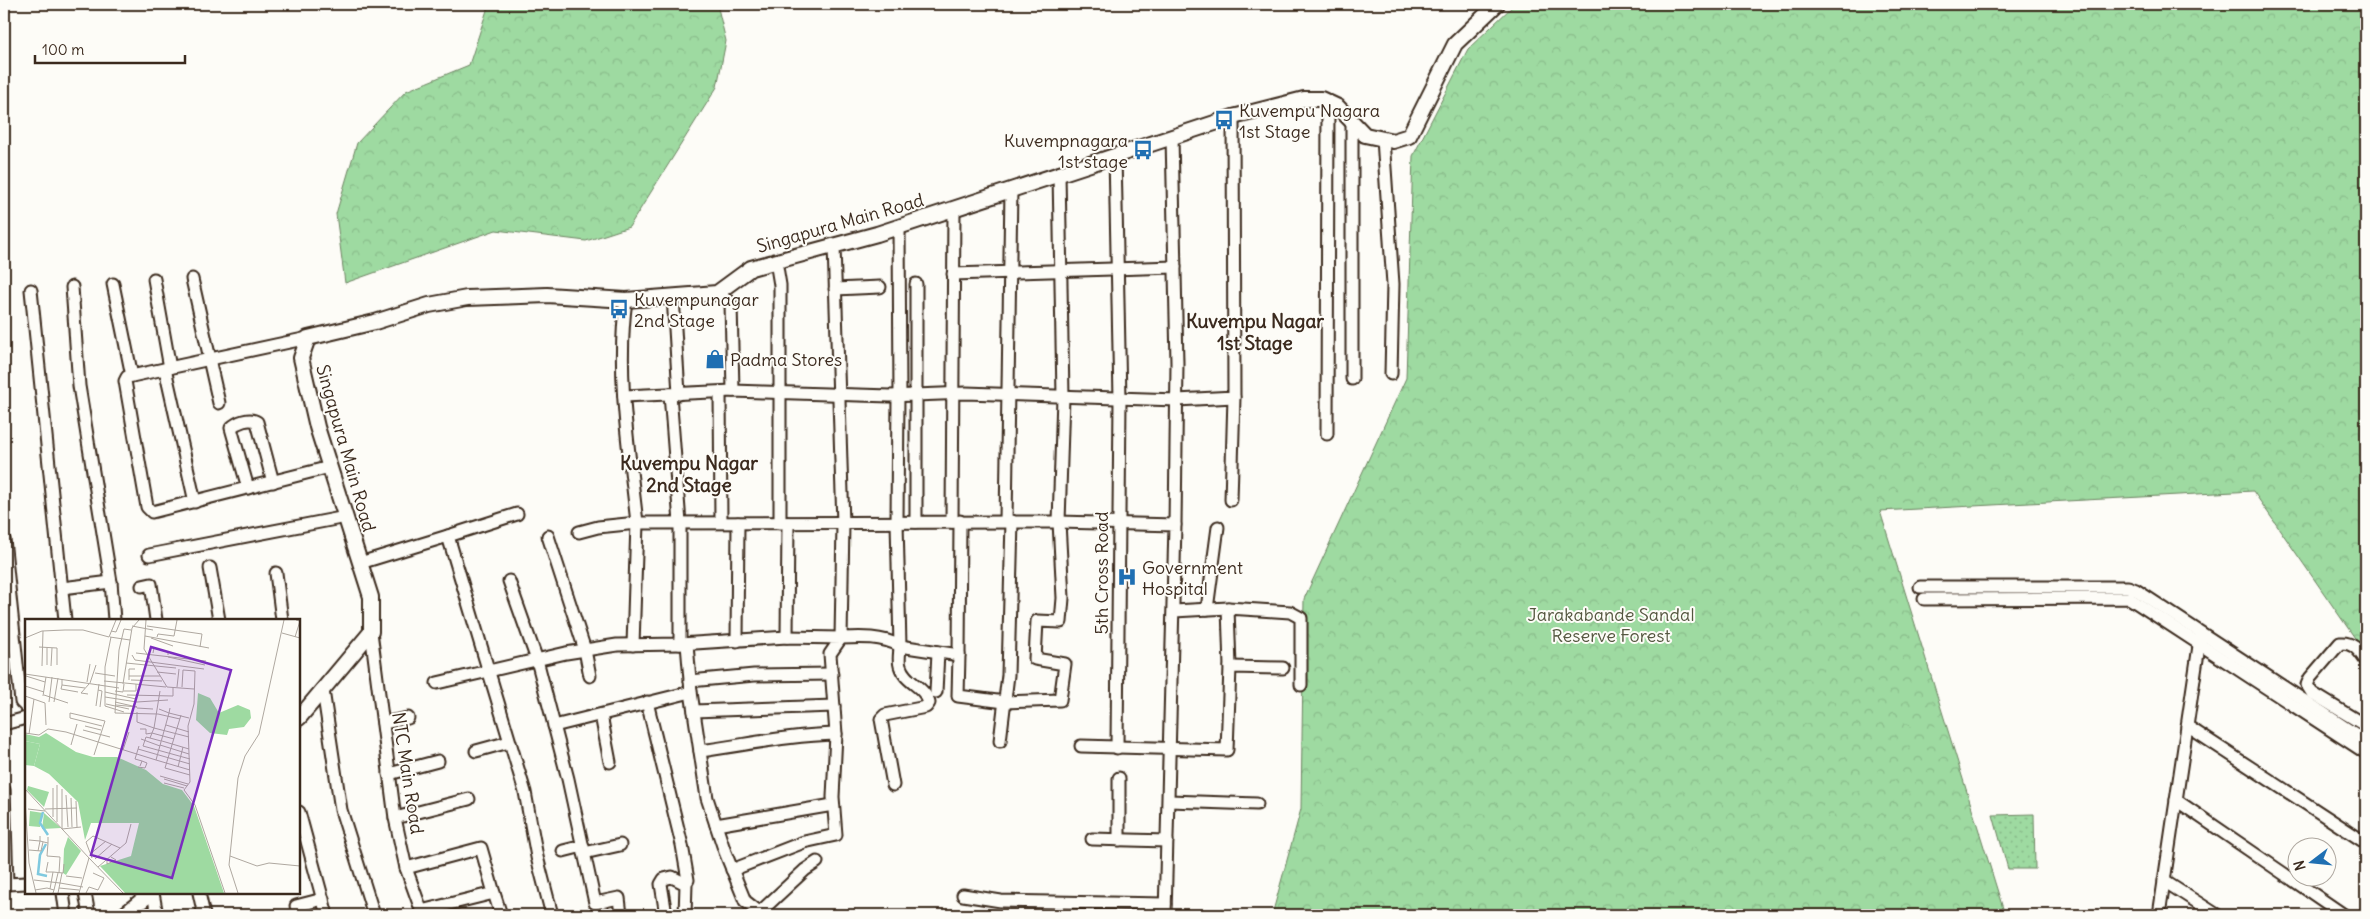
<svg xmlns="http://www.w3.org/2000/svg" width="2370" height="919" viewBox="0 0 2370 919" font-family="Delius,sans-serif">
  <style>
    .forest { fill: url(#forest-crowns); stroke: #6c8260 }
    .park { fill: url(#park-dots); stroke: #6c8260 }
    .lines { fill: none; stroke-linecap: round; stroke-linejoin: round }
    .minor-casing { stroke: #3b2a1e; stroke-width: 15 }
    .tertiary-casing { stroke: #3b2a1e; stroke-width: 18 }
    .minor { stroke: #fdfcf7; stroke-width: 11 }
    .tertiary { stroke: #fdfcf7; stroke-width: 14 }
    .labels { text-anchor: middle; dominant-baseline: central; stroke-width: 4; stroke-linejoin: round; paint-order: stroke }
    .poi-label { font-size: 18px; fill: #3b2a1e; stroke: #fdfcf7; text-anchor: start }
    .street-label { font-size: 18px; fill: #3b2a1e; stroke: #fdfcf7 }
    .park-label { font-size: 18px; fill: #54563f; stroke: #fdfcf7 }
    .neighbourhood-label { font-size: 19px; font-weight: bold; fill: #3b2a1e; stroke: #fdfcf7 }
    .inset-river { fill: none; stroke: #7fc9df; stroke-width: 2.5 }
    .inset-road { fill: none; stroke: #afa8a0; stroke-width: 1 }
    .view { fill: #7b2cbf; fill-opacity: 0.15; stroke: #7b2cbf; stroke-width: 2.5 }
    .inset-edge { fill: none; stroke: #3b2a1e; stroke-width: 2.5 }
  </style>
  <defs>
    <pattern id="forest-crowns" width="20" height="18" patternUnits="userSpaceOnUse" patternTransform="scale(1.25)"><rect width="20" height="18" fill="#9edaa1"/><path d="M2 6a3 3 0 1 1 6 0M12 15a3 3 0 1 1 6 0" fill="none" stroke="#89bb8a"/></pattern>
    <pattern id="park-dots" width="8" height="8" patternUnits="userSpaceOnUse" patternTransform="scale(1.25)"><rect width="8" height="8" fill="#9edaa1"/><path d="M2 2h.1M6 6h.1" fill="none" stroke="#89bb8a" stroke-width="1.8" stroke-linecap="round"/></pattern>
  </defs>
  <rect width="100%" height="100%" fill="#fdfcf7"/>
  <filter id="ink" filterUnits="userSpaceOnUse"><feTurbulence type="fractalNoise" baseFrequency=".02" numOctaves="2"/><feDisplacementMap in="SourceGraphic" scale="10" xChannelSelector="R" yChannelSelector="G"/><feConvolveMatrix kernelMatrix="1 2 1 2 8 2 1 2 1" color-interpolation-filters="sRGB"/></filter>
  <g filter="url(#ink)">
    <!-- forest -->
    <g class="forest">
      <path d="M 489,4 L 717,4 L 726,41 L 717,87 L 629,227 L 586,241 L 496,230 L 345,283 L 336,214 L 357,143 L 406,91 L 469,65 Z"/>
      <path d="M 1515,4 L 2366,4 L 2366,654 L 2253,491 L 1880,511 L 2005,915 L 1272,915 L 1301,809 L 1304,599 L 1406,378 L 1413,156 L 1468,49 Z"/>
    </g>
    <!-- park -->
    <path class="park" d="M 2034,814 L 2035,869 L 2008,869 L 1993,815 Z"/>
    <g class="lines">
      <defs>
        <g id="minor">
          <path d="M 1352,122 L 1352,379"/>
          <path d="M 1172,137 L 1177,363 L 1175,525"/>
          <path d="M 1383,139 L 1393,284 L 1391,374"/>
          <path d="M 1115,155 L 1120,399 L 1117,748"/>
          <path d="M 899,226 L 900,396"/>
          <path d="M 834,246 L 843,524 L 841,638 C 861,637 882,636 900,646 L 897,522 L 898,396"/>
          <path d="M 776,261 L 780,285 L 780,523"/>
          <path d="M 953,274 L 1175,267"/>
          <path d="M 154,279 L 170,368"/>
          <path d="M 192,279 L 210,359"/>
          <path d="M 113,284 L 132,376"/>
          <path d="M 916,284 L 916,522"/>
          <path d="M 72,287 L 79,386 L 111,582 L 114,620"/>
          <path d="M 835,289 L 880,287"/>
          <path d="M 31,290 L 65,620"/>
          <path d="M 717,293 L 731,303 L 733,391"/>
          <path d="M 673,296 L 679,394"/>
          <path d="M 626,300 C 616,374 629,449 637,523 L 1059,522 L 1175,525 L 1165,915"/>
          <path d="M 308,338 L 127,377 L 125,381 L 147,507 L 152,512 L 330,467"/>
          <path d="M 209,359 L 219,403"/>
          <path d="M 165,369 L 195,502"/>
          <path d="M 720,392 L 721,522"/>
          <path d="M 670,394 L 680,523 L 680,644"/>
          <path d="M 624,396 L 733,391 L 890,396 L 966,393 L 1177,400 L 1234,397 L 1233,117"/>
          <path d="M 1327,434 L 1328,103"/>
          <path d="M 248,488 L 231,428 C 237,422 250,417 257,422 L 273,482"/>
          <path d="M 1231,500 L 1234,397"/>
          <path d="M 1006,521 L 1011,189"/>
          <path d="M 952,522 L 954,208"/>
          <path d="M 579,532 L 598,527 L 637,523 L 633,645"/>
          <path d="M 448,536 L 517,514"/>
          <path d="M 548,536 L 585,650 L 590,676"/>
          <path d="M 4,539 L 21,702 L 26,707"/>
          <path d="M 149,555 L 346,517"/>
          <path d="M 360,563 L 448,536 L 525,792 L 537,857 L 552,915"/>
          <path d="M 210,568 L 219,620"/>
          <path d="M 276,573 L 282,620"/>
          <path d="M 509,581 L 537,660 L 568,779 L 595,903 L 619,898 L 621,915"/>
          <path d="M 142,586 L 151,584 L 156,620"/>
          <path d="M 1920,587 L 2128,587 L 2136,590 L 2366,741"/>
          <path d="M 62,588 L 111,582"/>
          <path d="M 1924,599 L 2129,598 L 2366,753"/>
          <path d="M 1207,609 L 1218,527"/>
          <path d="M 1174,611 L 1228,608"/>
          <path d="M 371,632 L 395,818 L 406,868 L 423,915"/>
          <path d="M 787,637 L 788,523"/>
          <path d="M 737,641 L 738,523"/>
          <path d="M 687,644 L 691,692 L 707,798 L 725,852 L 745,901 L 763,915"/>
          <path d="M 959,655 L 958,696 L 1005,702 L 1060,700 L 1065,664 L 1035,659 L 1037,621 L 1061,622 L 1063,598 L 1059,522 L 1063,397 L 1059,173"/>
          <path d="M 2366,661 C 2359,651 2354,642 2340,643 L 2310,678 L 2307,685 L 2312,693 L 2366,726"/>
          <path d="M 1230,667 L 1228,608 L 1290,612 L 1301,618 L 1301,685"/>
          <path d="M 690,681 L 754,675 L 832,674"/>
          <path d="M 437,683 L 566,653 L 617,645 L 680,644 L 787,637 L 841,638 L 830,654 L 836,734 L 833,797 L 836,835 L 804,842 L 732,870"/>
          <path d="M 323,690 L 341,810 L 374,915"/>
          <path d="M 936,692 L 938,652"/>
          <path d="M 647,702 L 682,845 L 688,880"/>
          <path d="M 694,711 L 834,706"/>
          <path d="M 601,715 L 610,762"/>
          <path d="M 383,723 L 408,718"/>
          <path d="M 4,724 L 26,718"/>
          <path d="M 554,726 L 691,692"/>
          <path d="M 2187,726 L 2366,843"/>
          <path d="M 1000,741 L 1008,675 L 1012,521"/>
          <path d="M 1081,746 L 1227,750 L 1230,667 L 1283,668"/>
          <path d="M 476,751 L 509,742"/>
          <path d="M 700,751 C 745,745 790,735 836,734"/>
          <path d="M 389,774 L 438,761"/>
          <path d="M 893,785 L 881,719 L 885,715 L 926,707 L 929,703 C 925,686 905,683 900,666 C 898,660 900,652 900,646 L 959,655 L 960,521"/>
          <path d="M 4,790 L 7,884 L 26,883"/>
          <path d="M 2176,800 L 2344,915"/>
          <path d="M 1169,801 L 1257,804"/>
          <path d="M 299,812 L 327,915"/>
          <path d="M 395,818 L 469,799"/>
          <path d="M 716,825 L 833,805"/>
          <path d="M 1092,839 L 1167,841"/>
          <path d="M 1119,840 L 1119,778"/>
          <path d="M 563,851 L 583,846"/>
          <path d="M 584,853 L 620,845"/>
          <path d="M 406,868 L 481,848 L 494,893"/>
          <path d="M 2164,881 L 2217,915"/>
          <path d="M 63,893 L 66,915"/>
          <path d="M 85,893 L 89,915"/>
          <path d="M 153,893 L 157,915"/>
          <path d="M 199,893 L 204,915"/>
          <path d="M 963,895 L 1001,901 L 1165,904"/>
          <path d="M 296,906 L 323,899"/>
          <path d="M 421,911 L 494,893 L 501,915"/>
          <path d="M 760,912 L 805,870 L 817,862"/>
          <path d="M 666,915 L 661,884 L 664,879 L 672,877 L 686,884 L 685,915"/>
          <path d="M 2159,915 L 2200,639"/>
        </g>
        <g id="tertiary">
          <path d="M 299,718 L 371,632 L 371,597 L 317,427 L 301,358 L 308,338 L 375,322 L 429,305 L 467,298 L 547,295 L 626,300 L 717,293 L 751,268 L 877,234 L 1233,117 L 1304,99 L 1321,99 L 1338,107 L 1365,135 L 1393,141 L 1409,136 L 1455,44 L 1497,4"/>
          <path d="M 124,915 L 151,893"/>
        </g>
      </defs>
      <!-- minor casing -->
      <use href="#minor" class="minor-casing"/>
      <!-- tertiary casing -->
      <use href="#tertiary" class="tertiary-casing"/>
      <!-- minor -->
      <use href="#minor" class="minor"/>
      <!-- tertiary -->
      <use href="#tertiary" class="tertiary"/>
    </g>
  </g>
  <!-- icons -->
  <defs>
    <symbol id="bus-bare" viewBox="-9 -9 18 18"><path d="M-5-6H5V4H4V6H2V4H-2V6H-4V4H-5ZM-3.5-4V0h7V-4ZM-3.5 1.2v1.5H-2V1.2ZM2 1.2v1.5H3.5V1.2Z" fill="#1f6fb2" stroke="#fdfcf7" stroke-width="2.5" paint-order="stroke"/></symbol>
    <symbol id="shop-bare" viewBox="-9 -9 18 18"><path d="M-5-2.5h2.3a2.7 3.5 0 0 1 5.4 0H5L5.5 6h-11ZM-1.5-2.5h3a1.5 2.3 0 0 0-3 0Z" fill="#1f6fb2" stroke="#fdfcf7" stroke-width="2.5" paint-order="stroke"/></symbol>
    <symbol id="hospital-bare" viewBox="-9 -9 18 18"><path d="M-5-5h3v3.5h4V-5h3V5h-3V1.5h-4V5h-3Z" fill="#1f6fb2" stroke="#fdfcf7" stroke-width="2.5" paint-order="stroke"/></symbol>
  </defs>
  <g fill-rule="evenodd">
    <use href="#bus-bare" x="1210" y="106" width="28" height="28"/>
    <use href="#bus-bare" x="1129" y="136" width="28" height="28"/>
    <use href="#bus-bare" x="605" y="295" width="28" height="28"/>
    <use href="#shop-bare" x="701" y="345" width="28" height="28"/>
    <use href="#hospital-bare" x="1113" y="563" width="28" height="28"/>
  </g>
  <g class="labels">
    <!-- poi labels -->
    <g class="poi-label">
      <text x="1239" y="110">Kuvempu Nagara<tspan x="1239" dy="21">1st Stage</tspan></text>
      <text x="1128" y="140" text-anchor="end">Kuvempnagara<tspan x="1128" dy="21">1st stage</tspan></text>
      <text x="634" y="299">Kuvempunagar<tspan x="634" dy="21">2nd Stage</tspan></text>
      <text x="730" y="359">Padma Stores</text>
      <text x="1142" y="567">Government<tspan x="1142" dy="21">Hospital</tspan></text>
    </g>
    <!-- street labels -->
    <g class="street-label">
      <text transform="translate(840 223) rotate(-16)">Singapura Main Road</text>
      <text transform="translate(346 448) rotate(74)">Singapura Main Road</text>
      <text transform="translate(1101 573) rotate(-90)">5th Cross Road</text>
      <text transform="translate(408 773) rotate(81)">NTC Main Road</text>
    </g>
    <!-- park labels -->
    <g class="park-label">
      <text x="1611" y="614">Jarakabande Sandal<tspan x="1611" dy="21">Reserve Forest</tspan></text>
    </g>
    <!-- neighbourhood labels -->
    <g class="neighbourhood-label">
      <text x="1255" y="321">Kuvempu Nagar<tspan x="1255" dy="22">1st Stage</tspan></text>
      <text x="689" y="463">Kuvempu Nagar<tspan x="689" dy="22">2nd Stage</tspan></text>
    </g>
  </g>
  <!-- overview -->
  <g transform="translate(25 619)">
    <rect width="275" height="275" fill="#fdfcf7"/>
    <path d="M 0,122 L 15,125 L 9,147 L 0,146 ZM 5,192 L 18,194 L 15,208 L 4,207 ZM 19,194 L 36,209 L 17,210 ZM 43,218 L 56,232 L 41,256 L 38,254 L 39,230 Z" fill="#9edaa1"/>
    <path d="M 173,74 L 185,79 L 194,94 L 213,86 L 225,91 L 226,99 L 219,108 L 204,110 L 202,116 L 185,114 L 171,101 ZM 21,114 L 51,133 L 68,138 L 92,138 L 121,151 L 138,165 L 157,171 L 169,187 L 199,274 L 100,274 L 75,247 L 106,237 L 114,204 L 66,204 L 60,221 L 53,183 L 24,155 L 9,147 L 15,125 L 0,122 L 0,115 L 14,118 Z" fill="#9edaa1"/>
    <path d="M 3,167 L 24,173 L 19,188 L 2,171 Z" fill="#9edaa1"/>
    <path class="inset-river" d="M 18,193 L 15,204 L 23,216M 21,225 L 15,236 L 13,255 L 22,257"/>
    <path class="inset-road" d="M 121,1 L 119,30 L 142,68 L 169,70M 107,7 L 128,11M 122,7 L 177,15 L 175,28M 106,11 L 99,10 L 94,31 L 90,94 L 133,95M 86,12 L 91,13 L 96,1M 257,14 L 275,19M 120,17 L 184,29M 85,18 L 105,21M 86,18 L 80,48 L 80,78 L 112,83 L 143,81M 132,18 L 133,15 L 149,17 L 152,1M 270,18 L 275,2 L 271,1M 0,19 L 17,12 L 40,11 L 58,11 L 84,18 L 91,1M 126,19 L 148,27M 14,28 L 32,29 L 32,46M 111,34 L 181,42M 128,34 L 129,29 L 143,33 L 143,36M 107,36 L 110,41 L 179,50M 143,38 L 180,46M 101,44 L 151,49M 22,46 L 22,29M 17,47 L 18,12M 26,47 L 27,29M 132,53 L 151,55M 70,54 L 90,57M 0,55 L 94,69M 1,57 L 20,63M 104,57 L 135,57M 37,60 L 37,66 L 60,69M 104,61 L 104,50 L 110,50M 106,61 L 137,62M 79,62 L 141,68M 62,63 L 65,45M 65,64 L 71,46M 98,65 L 107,9 L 114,1M 37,66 L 36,70 L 53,73M 0,67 L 19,73M 152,68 L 154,50M 157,68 L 158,51 L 170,52 L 169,85 L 163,107 L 165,163 L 159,171 L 170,186 L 200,274M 73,71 L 77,72 L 75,88M 90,72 L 98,73 L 99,65M 99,72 L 111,72 L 111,65M 80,73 L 111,80M 63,75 L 56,74 L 64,65M 19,76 L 43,84M 102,76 L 148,77 L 148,68M 0,77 L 20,84 L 21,106M 18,77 L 21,58M 80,78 L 80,87 L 99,93M 24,83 L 27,58M 29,83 L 33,59M 90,83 L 112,88 L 91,86M 81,85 L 104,90M 71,87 L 74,65M 112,89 L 128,90M 134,90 L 144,94 L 145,89M 112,93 L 112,103 L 129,109 L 135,72M 133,95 L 155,100M 156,96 L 140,149 L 165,156M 141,106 L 164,113M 60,107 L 76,111M 115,110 L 121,110 L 121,115 L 127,114 L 125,119 L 136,122M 58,111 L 85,118M 0,114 L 14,116 L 23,110 L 41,113 L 131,141 L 144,94 L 164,99M 4,115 L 9,80M 125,119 L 121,118 L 118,127 L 165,140M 116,120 L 135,127M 149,120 L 127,114 L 129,109 L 164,118M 137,122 L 164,130M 46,126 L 52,105M 135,126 L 164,135M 114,127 L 110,140 L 117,142 L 115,147M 113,130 L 165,145M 98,131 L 104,113M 69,136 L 80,102 L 45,94 L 45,99 L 77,107M 131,141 L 165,151M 113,148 L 120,149 L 122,144 L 117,142M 153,148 L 158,128M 135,157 L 163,165M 139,160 L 162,167M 139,164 L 159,169M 32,166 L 32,203M 28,169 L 28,198M 0,170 L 64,239 L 54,274M 37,170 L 37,210 L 56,208M 41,176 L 43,208M 46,179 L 47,208M 0,181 L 4,244 L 11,274M 51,182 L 52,208M 3,190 L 20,192M 20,190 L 52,189M 15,217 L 15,222 L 23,224 L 23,218M 4,221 L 15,222 L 13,232M 23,224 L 22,237 L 35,238 L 34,254M 4,231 L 16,232 L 18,223M 65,235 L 81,222M 205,237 L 232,247 L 244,244 L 275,247M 64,239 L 98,274M 67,239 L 61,223 L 68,217 L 95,229M 70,240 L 87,225M 82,241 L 82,245 L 91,241 L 86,238M 23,243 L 21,253 L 28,253 L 38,254 L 39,245M 73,248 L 101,224 L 106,205M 37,254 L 35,264 L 58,268M 41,257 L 57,259M 9,261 L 35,264 L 33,274M 34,269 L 54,271M 25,270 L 28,253M 10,271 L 22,269 L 29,271 L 28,274M 29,271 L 33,254M 61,274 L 64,268 L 73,271 L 79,259 L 68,254M 213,274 L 204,246 L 213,159 L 220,137 L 234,115 L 259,1"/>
    <path class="view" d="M 126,28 L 206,51 L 147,259 L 66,236 Z"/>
    <rect width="275" height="275" class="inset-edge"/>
  </g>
  <!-- margin -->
  <rect width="2370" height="919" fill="none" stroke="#fdfcf7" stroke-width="20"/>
  <rect x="10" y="10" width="2350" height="899" fill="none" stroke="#3b2a1e" stroke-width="2" filter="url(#ink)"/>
  <!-- north arrow -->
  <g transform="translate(2312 862) rotate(254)"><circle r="24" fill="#fdfcf7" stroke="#afa8a0"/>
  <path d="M0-4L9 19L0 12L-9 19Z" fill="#1f6fb2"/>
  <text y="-8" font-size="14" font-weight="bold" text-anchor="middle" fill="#3b2a1e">N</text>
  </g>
  <!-- scale -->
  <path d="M35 55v8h150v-8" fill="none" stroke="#3b2a1e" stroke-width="2.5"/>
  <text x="42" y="55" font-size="15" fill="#3b2a1e" stroke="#fdfcf7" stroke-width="4" paint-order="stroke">100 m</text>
</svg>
